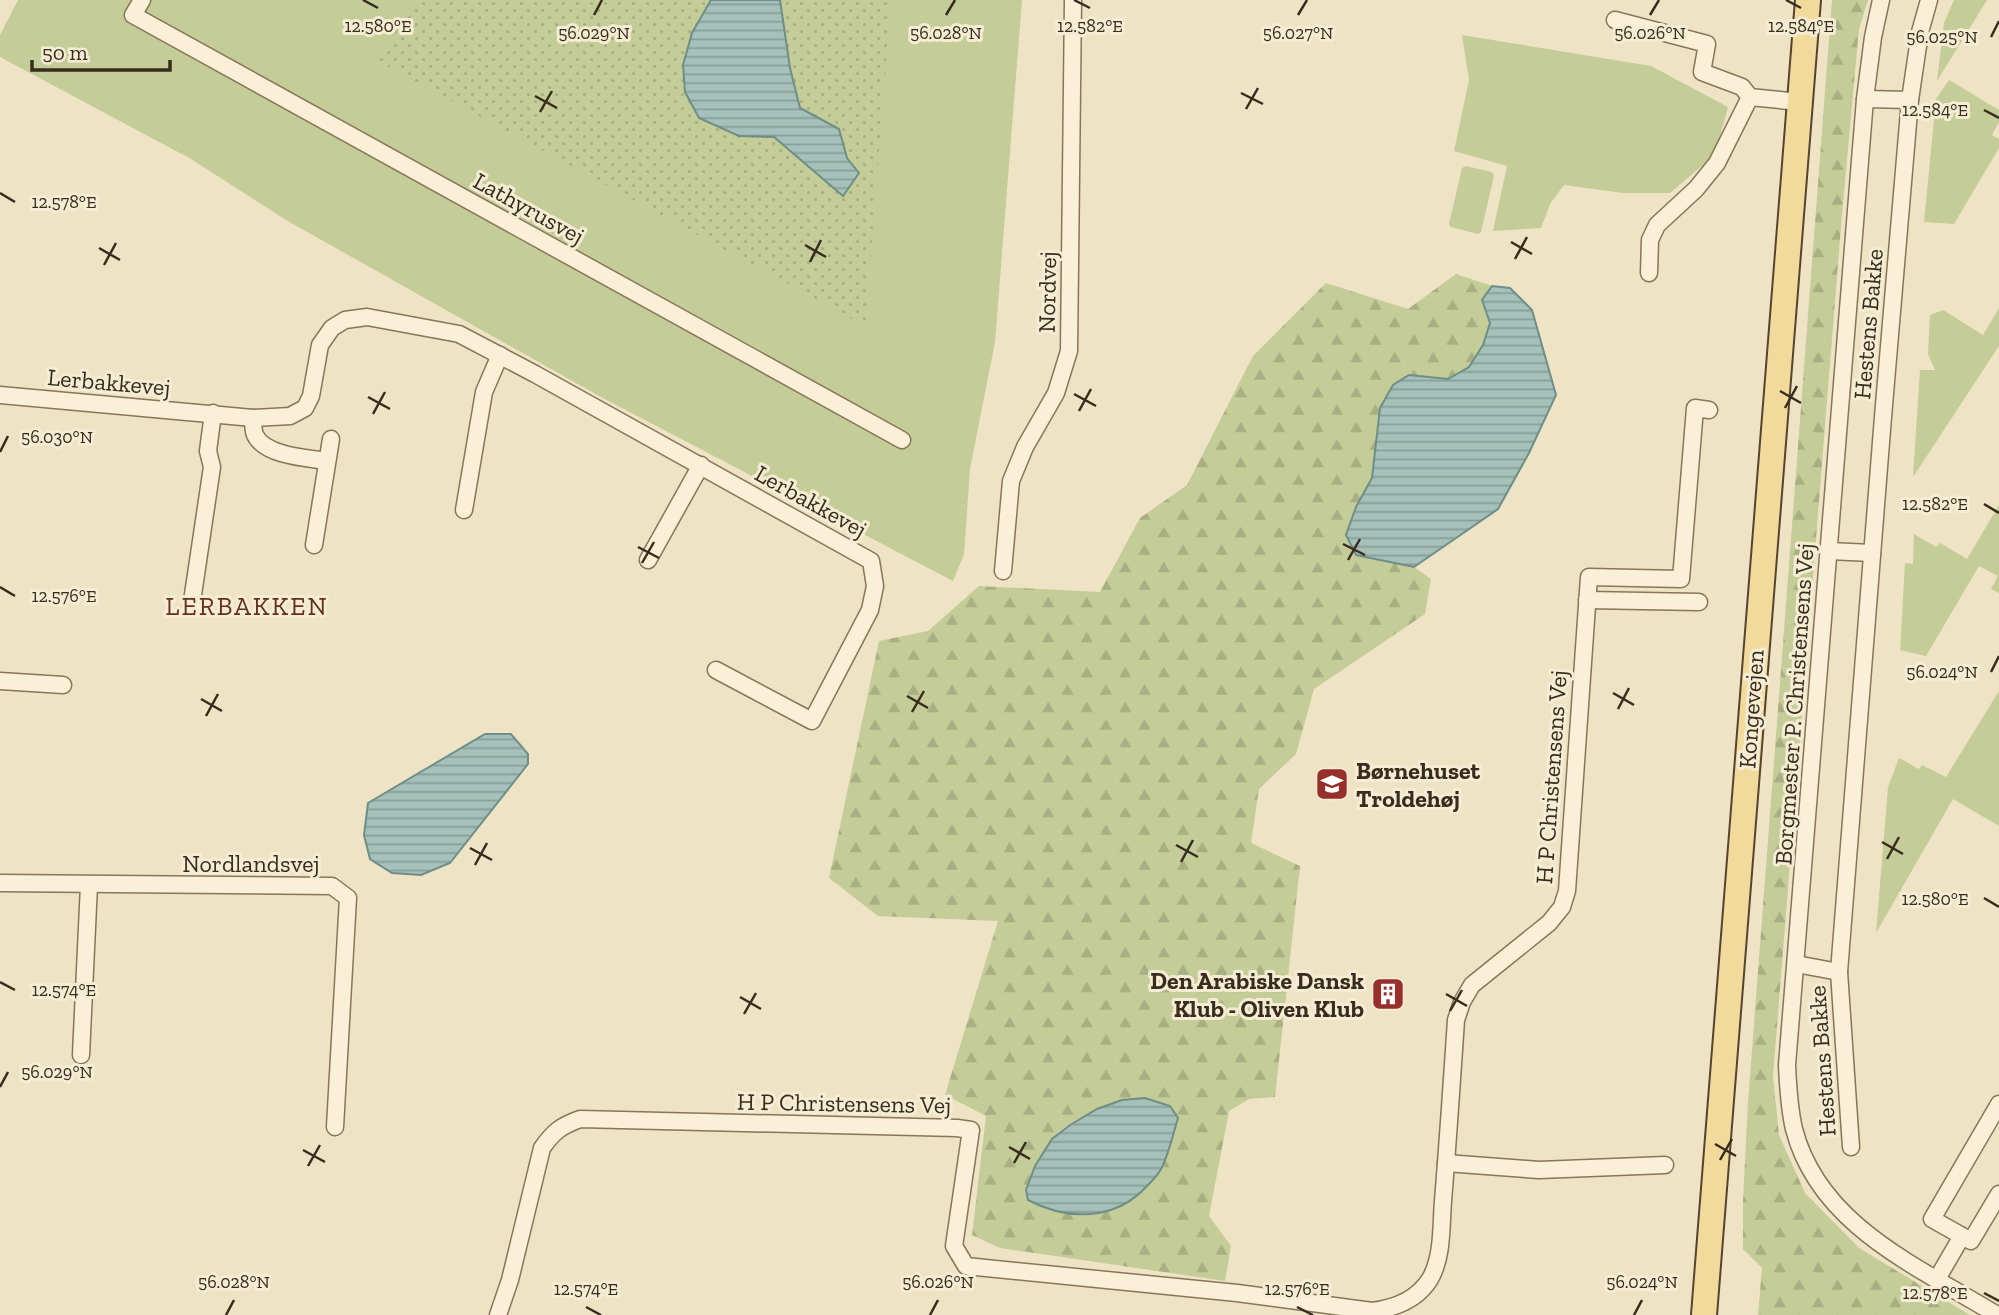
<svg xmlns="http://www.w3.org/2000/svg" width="1999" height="1315" viewBox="0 0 1999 1315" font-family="'Zilla Slab',serif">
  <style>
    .green { fill: #c4cc98 }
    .forest { fill: url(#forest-firs); fill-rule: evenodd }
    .park { fill: url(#park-dots) }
    .water { fill: url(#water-rules); stroke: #6d8f88; stroke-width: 2 }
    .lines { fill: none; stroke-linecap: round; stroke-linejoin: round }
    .minor-casing { stroke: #88755a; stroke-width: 19 }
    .primary-casing { stroke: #56432f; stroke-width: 28 }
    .minor { stroke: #f9f0d7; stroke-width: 16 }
    .primary { stroke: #f1da9c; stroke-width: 24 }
    .ticks { fill: none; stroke: #382c1e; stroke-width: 2.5 }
    .labels { text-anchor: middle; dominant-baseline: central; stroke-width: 6; stroke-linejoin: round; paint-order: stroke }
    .street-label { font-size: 24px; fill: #382c1e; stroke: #f5edd3 }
    .poi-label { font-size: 24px; font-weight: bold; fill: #382c1e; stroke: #f5edd3; text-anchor: start }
    .neighbourhood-label { font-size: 26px; letter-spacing: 2px; fill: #65301e; stroke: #f5edd3 }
    .ticks-label { font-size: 18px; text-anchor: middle; fill: #382c1e; stroke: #f5edd3; stroke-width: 6; stroke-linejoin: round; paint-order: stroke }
  </style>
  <defs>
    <pattern id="forest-firs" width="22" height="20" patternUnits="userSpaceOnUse" patternTransform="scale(1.75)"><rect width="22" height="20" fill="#c4cc98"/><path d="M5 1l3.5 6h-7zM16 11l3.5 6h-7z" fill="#a9af83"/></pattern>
    <pattern id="park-dots" width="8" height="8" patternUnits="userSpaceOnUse" patternTransform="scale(1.75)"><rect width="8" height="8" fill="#c4cc98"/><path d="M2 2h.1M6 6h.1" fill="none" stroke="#a9af83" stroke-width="1.8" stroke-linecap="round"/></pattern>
    <pattern id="water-rules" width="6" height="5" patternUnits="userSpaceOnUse" patternTransform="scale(1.75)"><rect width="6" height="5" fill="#a6c1ba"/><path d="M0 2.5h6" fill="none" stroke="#889d97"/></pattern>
  </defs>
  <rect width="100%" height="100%" fill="#eee3c4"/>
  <!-- green -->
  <g class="green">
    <path d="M 18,0 L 1022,0 L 995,342 L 970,469 L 964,554 L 953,581 L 599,396 L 286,220 L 191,159 L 0,57 L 0,35 Z"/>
    <path d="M 1954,0 L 1987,0 L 1937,81 L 1944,23 Z"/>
    <path d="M 1462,35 L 1651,66 L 1728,107 L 1719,140 L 1709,160 L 1670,193 L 1623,193 L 1564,185 L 1550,204 L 1541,228 L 1493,231 L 1507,166 L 1454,151 L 1469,80 Z"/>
    <path d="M 1949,80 L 1999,110 L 1999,122 L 1992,135 L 1999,139 L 1999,148 L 1954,224 L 1924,222 L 1936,99 Z"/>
    <path d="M 1466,166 L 1492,172 L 1494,176 L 1481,232 L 1478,234 L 1451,227 L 1449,224 L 1462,168 Z"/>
    <path d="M 1999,308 L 1999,346 L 1913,477 L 1920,370 L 1935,370 L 1928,354 L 1930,315 L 1943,310 L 1983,335 Z"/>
    <path d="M 1999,505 L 1999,593 L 1991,589 L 1998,576 L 1979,566 L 1926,656 L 1900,650 L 1905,563 L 1913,564 L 1914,534 L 1936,547 L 1940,543 L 1967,559 Z"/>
    <path d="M 1999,691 L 1999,826 L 1953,799 L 1876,933 L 1888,787 L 1899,758 L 1919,769 L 1922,765 L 1946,777 Z"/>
  </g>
  <!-- forest -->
  <g class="forest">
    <path d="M 1832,0 L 1868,0 L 1859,29 L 1842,214 L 1773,1076 L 1779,1135 L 1805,1193 L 1859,1248 L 1970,1315 L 1758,1315 L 1762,1268 L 1743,1249 L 1743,1201 L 1748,1103 Z"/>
    <path d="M 1456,274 L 1492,286 L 1482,300 L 1490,323 L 1483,345 L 1469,367 L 1448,379 L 1409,375 L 1380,408 L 1372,478 L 1356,507 L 1356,555 L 1414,567 L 1431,579 L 1425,614 L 1314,689 L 1296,754 L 1259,789 L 1251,843 L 1300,866 L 1275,1097 L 1249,1099 L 1229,1111 L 1209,1216 L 1231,1246 L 1225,1281 L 1000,1248 L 972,1235 L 986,1116 L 945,1095 L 998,921 L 878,916 L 829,878 L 879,641 L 928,631 L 979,586 L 1100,592 L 1140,518 L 1187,485 L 1253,356 L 1326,283 L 1408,309 ZM 1122,1100 L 1119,1208 L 1088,1215 L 1063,1212 L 1041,1206 L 1026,1190 C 1033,1173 1039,1155 1051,1141 C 1065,1121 1099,1109 1122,1100 Z"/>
  </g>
  <!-- park -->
  <path class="park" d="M 414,0 L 891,0 L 865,326 L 378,61 Z"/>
  <!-- water -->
  <g class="water">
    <path d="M 711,0 L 780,0 L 790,68 L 800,108 L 839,129 L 847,158 L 859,173 L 843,196 L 774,137 L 739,136 L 699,118 L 685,92 L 683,65 L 692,33 Z"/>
    <path d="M 1492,286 L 1510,288 L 1532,310 L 1556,395 L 1529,453 L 1498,509 L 1414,567 L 1356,555 L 1346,535 L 1356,507 L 1372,478 L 1380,408 L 1393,385 L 1409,375 L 1448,379 L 1469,367 L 1483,345 L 1490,323 L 1482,300 Z"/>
    <path d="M 485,734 L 511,734 L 528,754 L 528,764 L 450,863 L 421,875 L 392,873 L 370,859 L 364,835 L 368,803 Z"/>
    <path d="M 1145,1098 L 1170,1106 L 1178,1118 C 1173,1134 1169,1154 1161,1169 C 1158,1175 1152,1181 1147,1186 C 1115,1221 1068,1221 1028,1200 L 1026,1190 L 1035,1166 L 1052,1139 L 1070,1125 L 1097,1109 L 1122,1100 Z"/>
  </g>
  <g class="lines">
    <defs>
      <g id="minor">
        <path d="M 142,0 L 133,15 L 902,440"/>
        <path d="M 1881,0 L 1873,37 L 1865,99 L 1787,1065 C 1788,1087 1789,1108 1794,1129 C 1819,1226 1919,1267 1997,1315"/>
        <path d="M 1615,20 L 1707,44 L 1702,72 L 1742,87 L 1750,97 L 1799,102"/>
        <path d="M 1865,99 L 1910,100"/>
        <path d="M 1649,273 L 1650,240 L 1657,225 L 1696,189 L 1717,163 L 1750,97"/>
        <path d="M 0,395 L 253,418 L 290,416 L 305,408 L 311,396 L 320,345 L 332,328 L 345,320 L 367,317 L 459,334 L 535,374 L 871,561 L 875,586 L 870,610 L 812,721 L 716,670"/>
        <path d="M 253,418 C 253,422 253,430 255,435 C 265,456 307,458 327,461"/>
        <path d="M 464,510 L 484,392 L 500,355"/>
        <path d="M 314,545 L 331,439"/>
        <path d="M 1829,551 L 1872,553"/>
        <path d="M 648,560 L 701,465"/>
        <path d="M 1003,571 L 1011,481 L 1025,447 L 1056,393 L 1069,351 L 1073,0"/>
        <path d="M 1587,600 L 1699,602"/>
        <path d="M 191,608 L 212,467 L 208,451 L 213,413"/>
        <path d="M 0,681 L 63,685"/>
        <path d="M 0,883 L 332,886 L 348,898 L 335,1127"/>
        <path d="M 1796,964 L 1839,972"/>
        <path d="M 81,1055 L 89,885"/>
        <path d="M 1999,1104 L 1932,1219 L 1971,1241 L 1999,1194"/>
        <path d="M 1851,1147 L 1839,972 L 1883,417 L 1910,100 L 1920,32 L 1929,0"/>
        <path d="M 1446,1163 L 1539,1170 L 1665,1165"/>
        <path d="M 1937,1279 L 1962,1236"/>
        <path d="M 498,1315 L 510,1280 L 542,1148 C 554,1131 561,1126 580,1119 L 957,1128 L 971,1130 L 954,1246 L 966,1266 L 1237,1293 L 1372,1311 C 1396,1308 1417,1300 1430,1279 C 1443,1257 1441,1225 1443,1201 C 1448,1140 1452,1080 1456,1020 L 1462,1002 L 1472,985 L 1549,923 L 1562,907 L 1567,891 L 1589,577 L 1681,579 L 1695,408 L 1709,410"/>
      </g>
      <path id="primary" d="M 1704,1315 L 1808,0"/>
    </defs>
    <!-- minor casing -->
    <use href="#minor" class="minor-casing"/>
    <!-- primary casing -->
    <use href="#primary" class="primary-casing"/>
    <!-- minor -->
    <use href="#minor" class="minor"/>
    <!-- primary -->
    <use href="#primary" class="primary"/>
  </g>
  <!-- ticks -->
  <path class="ticks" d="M 363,0 L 378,8M 1074,0 L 1090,8M 1786,0 L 1801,8M 594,15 L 602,0M 946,15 L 955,0M 1298,15 L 1307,0M 1650,15 L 1659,0M 1991,37 L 1999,21M 1241,93 L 1263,104M 535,96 L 557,108M 1246,109 L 1258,88M 1984,110 L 1999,118M 540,112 L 552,91M 0,193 L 15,202M 1511,242 L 1532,254M 805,245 L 826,257M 99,248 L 120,260M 1515,259 L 1527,237M 810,262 L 821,240M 104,265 L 116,243M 1780,391 L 1801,403M 1074,394 L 1096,406M 368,397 L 390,409M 1785,408 L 1797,386M 1079,411 L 1091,389M 373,414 L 385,392M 0,452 L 8,436M 1984,504 L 1999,513M 1343,544 L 1365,555M 638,547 L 659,558M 1348,560 L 1360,539M 642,563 L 654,542M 0,587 L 15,596M 1991,672 L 1999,656M 1613,693 L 1634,705M 907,696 L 928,708M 201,699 L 222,711M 1618,709 L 1629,688M 912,712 L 924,691M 206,716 L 218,694M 1882,842 L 1903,854M 1176,845 L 1198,857M 470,848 L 492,860M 1887,859 L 1899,837M 1181,862 L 1193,840M 475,865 L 487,843M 1984,898 L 1999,907M 0,982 L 15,990M 1446,994 L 1467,1006M 740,997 L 761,1009M 1450,1011 L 1462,990M 744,1014 L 756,993M 0,1087 L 8,1072M 1715,1144 L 1736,1156M 1009,1147 L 1030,1159M 303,1150 L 325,1162M 1720,1160 L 1732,1139M 1014,1163 L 1026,1142M 308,1166 L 320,1145M 1984,1293 L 1999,1301M 586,1307 L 601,1315M 1297,1307 L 1313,1315M 226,1315 L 234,1300M 930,1315 L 938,1300M 1634,1315 L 1642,1300"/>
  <!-- icons -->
  <defs>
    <symbol id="school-square" viewBox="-11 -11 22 22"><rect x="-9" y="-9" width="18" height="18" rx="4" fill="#972f2b" stroke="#f5edd3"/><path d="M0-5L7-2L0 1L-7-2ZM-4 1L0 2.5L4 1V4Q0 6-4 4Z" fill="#fff"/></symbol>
    <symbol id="building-square" viewBox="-11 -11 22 22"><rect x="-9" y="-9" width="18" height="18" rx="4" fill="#972f2b" stroke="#f5edd3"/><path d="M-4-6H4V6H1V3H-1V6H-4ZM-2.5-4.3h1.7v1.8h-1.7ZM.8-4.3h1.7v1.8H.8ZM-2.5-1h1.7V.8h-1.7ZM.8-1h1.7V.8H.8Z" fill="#fff"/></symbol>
  </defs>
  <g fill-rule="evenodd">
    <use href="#school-square" x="1313" y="765" width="38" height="38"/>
    <use href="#building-square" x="1369" y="975" width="38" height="38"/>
  </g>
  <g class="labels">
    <!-- street labels -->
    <g class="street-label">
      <text transform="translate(529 208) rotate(29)">Lathyrusvej</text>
      <text transform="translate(1047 292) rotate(-89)">Nordvej</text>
      <text transform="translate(1868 324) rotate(-85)">Hestens Bakke</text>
      <text transform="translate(109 382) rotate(5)">Lerbakkevej</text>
      <text transform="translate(811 501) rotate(29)">Lerbakkevej</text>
      <text transform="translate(1794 704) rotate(-86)">Borgmester P. Christensens Vej</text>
      <text transform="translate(1751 709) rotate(-86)">Kongevejen</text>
      <text transform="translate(1551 777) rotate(-86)">H P Christensens Vej</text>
      <text x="251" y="863">Nordlandsvej</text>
      <text transform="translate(1822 1061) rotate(-94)">Hestens Bakke</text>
      <text transform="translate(844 1103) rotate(1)">H P Christensens Vej</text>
    </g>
    <!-- poi labels -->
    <g class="poi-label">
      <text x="1356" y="770">Børnehuset<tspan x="1356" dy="28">Troldehøj</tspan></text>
      <text x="1364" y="980" text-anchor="end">Den Arabiske Dansk<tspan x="1364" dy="28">Klub - Oliven Klub</tspan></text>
    </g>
    <!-- neighbourhood labels -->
    <g class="neighbourhood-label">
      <text x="247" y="606">LERBAKKEN</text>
    </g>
  </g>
  <g class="ticks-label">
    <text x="1801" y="32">12.584°E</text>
    <text x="378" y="32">12.580°E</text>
    <text x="1090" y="32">12.582°E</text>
    <text x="594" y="39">56.029°N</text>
    <text x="946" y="39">56.028°N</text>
    <text x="1298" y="39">56.027°N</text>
    <text x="1650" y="39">56.026°N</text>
    <text x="1942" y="43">56.025°N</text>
    <text x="1935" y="116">12.584°E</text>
    <text x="64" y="208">12.578°E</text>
    <text x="57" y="443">56.030°N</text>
    <text x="1935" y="510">12.582°E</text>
    <text x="64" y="602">12.576°E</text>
    <text x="1942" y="678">56.024°N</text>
    <text x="1935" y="905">12.580°E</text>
    <text x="64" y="996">12.574°E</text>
    <text x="57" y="1078">56.029°N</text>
    <text x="234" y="1288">56.028°N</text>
    <text x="938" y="1288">56.026°N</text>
    <text x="1642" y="1288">56.024°N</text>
    <text x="586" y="1295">12.574°E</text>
    <text x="1297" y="1295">12.576°E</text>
    <text x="1935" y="1299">12.578°E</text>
  </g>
  <!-- scale -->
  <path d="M32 60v10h138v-10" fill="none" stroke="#382c1e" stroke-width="3.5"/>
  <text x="42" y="60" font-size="21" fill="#382c1e" stroke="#f5edd3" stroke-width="5" paint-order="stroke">50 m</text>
</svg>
